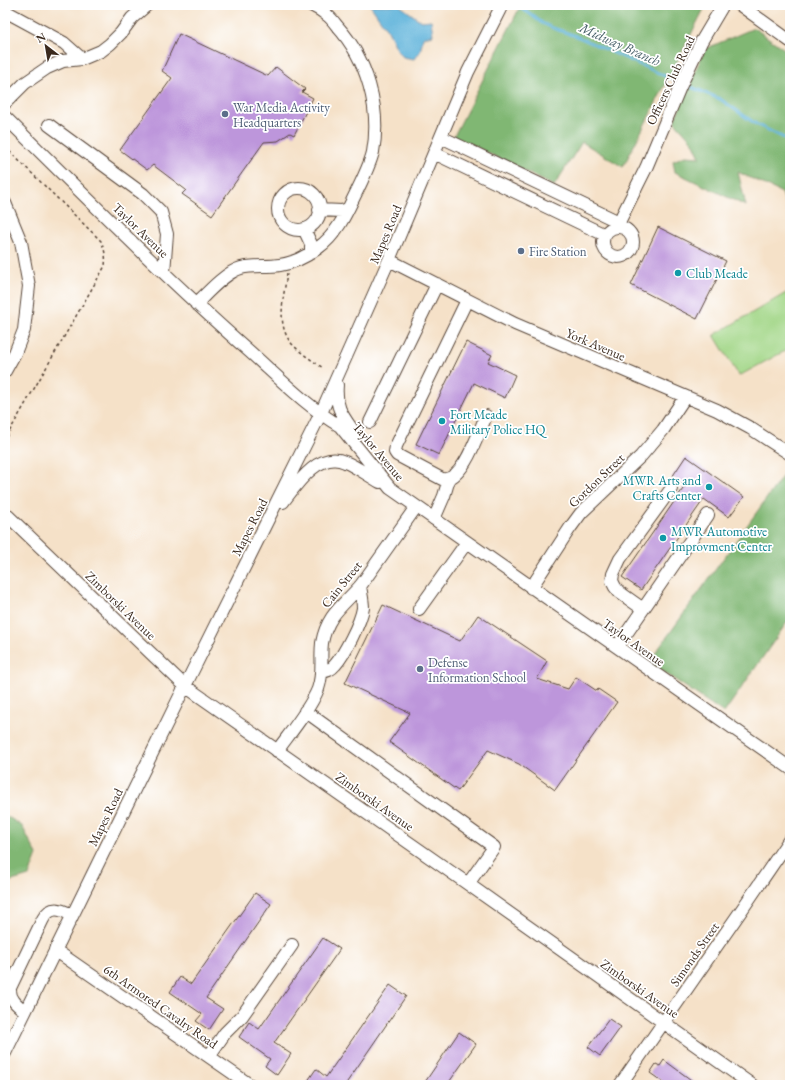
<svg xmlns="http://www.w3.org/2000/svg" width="795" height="1090" font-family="'EB Garamond',serif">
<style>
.green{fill:#a1d686;stroke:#6e8052}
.forest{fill:#80b773;stroke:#5e7048}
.water{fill:#5db2da;stroke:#4c6e7c}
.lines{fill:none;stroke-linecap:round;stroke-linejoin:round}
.stream{stroke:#5db2da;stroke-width:3}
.building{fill:#bd96db}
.minor-casing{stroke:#574538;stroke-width:14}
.path{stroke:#574538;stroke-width:1.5;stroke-dasharray:3 3;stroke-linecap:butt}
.minor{stroke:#fff;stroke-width:12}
.service-dot{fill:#5c6f8a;stroke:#fff;stroke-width:1.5}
.culture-dot{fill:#0f9aa8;stroke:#fff;stroke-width:1.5}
.labels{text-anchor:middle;stroke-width:3.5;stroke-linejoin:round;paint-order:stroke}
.street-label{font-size:13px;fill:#3b2a1e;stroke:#fff}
.service-label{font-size:13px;fill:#4e5e75;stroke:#fff;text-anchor:start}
.culture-label{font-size:13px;fill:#0d838f;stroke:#fff;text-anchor:start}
.water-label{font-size:14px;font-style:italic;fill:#496069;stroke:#fff}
</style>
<rect width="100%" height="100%" fill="#fff"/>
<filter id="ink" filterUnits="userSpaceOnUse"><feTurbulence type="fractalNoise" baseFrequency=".025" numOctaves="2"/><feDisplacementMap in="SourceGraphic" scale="8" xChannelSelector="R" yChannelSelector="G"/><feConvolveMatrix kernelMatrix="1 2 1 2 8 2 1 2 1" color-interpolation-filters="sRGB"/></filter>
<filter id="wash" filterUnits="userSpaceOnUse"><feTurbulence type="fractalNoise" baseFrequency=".012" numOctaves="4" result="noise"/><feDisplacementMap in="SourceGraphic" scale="16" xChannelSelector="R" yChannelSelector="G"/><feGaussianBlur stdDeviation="0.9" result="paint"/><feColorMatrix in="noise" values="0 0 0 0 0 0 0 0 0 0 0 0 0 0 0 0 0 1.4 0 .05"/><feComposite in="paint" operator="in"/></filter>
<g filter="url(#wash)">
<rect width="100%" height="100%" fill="#f5e1c8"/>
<path class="green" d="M786,293L790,299V348L739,376L714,335Z"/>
<path class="forest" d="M521,5H706L623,167L582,142L554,186L454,136Z
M754,28L790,53V216L782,193L738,172L746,206L675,172L673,161L685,156L700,157L693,142L674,121L705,49Z
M787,470L790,473V618L724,713L649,662Z
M5,815L22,826L37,855L29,876L5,883Z"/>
<path class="water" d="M370,5H399L421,21L431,20L433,35L423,37C421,46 422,52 414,59L403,57L398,51L388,31Z"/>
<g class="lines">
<path class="stream" d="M514,5L529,13L542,23L553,28L576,36L674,80
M691,87L720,99L756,124L790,141"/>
</g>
<g id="blocks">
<path class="building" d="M179,34L268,76L276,67L305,89L302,92L313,98L294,135L290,133L278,141L264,142L212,215L182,194L186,190L153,165L147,170L120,150L172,78L162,71Z
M658,227L726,261L697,319L631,285Z
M466,342L492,355L488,362L515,375L505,398L474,383L439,455L416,444Z
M686,456L744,497L729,517L704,499L641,590L622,577L685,486L672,477Z
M383,605L460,641L478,615L547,661L537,679L568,689L576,677L597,691L598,689L617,702L555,790L519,764L488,750L458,791L389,742L410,713L345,683Z
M255,893L271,904L206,998L223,1009L209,1030L196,1021L202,1014L170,992L180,977L191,984Z
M323,938L340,949L274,1043L291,1054L277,1075L265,1066L270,1059L239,1037L249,1022L259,1029Z
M390,985L406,996L345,1085H305L316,1069L326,1077Z
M609,1019L621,1027L600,1056L588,1047Z
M459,1032L476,1044L447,1085H423Z
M664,1060L698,1085H667L650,1073L656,1064L660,1066Z"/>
</g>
</g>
<g filter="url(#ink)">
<use href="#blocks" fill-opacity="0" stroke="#574538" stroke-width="1"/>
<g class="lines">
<defs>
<path id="minor" d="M740,5L790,41
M5,11L64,43L82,59
M5,103L25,83L47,68L63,61L82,59L101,51L110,44L121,33L132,18L147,5
M5,117C85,196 164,276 249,351C277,376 307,407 340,426L390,488L790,768
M49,125L143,194L161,212L167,234L164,272
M441,137L619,222
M434,153L605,235
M278 209a21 21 0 1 1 42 0a21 21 0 1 1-42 0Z
M5,203L21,242L29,286L24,330L15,353L5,371
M319,210L342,211L348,209
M619,226V222L646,168L680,87L701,42L723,5
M603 242a15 15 0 1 1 30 0a15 15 0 1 1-30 0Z
M304,229L311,244V253
M389,260L515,324L717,410L750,428L790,454
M467,300L396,446L395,452L397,455L442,479C463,483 479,431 486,416
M196,304C207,293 226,272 241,268C254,265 267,267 280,265C294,263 307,256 318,248C336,235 345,216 354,197C360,185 370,165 373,152C381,108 367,59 337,26C334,22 331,18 327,15C322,11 317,8 311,5
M337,385C335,409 343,416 356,435
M370,422L437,284
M283,502C296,485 319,450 345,462C357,467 369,476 380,482
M5,513L185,686L468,884L752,1085
M434,519L444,496L449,479
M531,588L570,528L581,513L641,456L663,430L685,397
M419,609L467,542
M643,609L619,592L615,587L612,581L613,574L620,559L671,489
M617,647L708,515
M321,672C327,671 331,670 335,665C344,655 361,622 363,608C363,601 361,593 360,586
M305,711L494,847L468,884
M277,751C290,733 310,709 318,689C324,672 320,659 322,643C327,614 344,605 361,585L416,507
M55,950L250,1085
M25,1011C17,1005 9,999 10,988L43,919C51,905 60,909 72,915
M5,1053L185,686L321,413L389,260L468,72L502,5
M209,1056L225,1033L242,1016L292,945
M620,1085L743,908L790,839"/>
</defs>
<use href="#minor" class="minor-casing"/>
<path class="path" d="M5,147L101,241C105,250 106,256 105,266L5,439
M287,273C284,297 275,326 293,345C302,354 313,361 323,368"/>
<use href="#minor" class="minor"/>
</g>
</g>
<g class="service-dot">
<circle cx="225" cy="114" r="4"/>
<circle cx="521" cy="251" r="4"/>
<circle cx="420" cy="669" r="4"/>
</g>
<g class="culture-dot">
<circle cx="678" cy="273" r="4"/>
<circle cx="442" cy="421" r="4"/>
<circle cx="709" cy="487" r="4"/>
<circle cx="663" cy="538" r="4"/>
</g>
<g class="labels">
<g class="street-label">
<text transform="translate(670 80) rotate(-65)" y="5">Officers Club Road</text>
<text transform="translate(141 230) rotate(44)" y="5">Taylor Avenue</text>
<text transform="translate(385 234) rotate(-67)" y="5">Mapes Road</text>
<text transform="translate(596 344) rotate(23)" y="5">York Avenue</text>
<text transform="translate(379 451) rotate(50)" y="5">Taylor Avenue</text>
<text transform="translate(596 480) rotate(-44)" y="5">Gordon Street</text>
<text transform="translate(249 527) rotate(-63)" y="5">Mapes Road</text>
<text transform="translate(341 584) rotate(-51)" y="5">Cain Street</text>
<text transform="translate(121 605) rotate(44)" y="5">Zimborski Avenue</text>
<text transform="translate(634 642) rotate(35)" y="5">Taylor Avenue</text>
<text transform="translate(375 801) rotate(35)" y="5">Zimborski Avenue</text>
<text transform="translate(105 817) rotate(-64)" y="5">Mapes Road</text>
<text transform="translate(694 954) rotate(-55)" y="5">Simonds Street</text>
<text transform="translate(640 988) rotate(35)" y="5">Zimborski Avenue</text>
<text transform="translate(161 1006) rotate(35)" y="5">6th Armored Cavalry Road</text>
</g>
<g class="service-label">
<text x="233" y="112">War Media Activity<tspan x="233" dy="15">Headquarters</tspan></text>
<text x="529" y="256">Fire Station</text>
<text x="428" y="667">Defense<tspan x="428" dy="15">Information School</tspan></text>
</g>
<g class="culture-label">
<text x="686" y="278">Club Meade</text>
<text x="450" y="419">Fort Meade<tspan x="450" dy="15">Military Police HQ</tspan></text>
<text x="701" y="485" text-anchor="end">MWR Arts and<tspan x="701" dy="15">Crafts Center</tspan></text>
<text x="671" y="536">MWR Automotive<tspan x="671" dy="15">Improvment Center</tspan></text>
</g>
<g class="water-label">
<text transform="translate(620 44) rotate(24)" y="5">Midway Branch</text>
</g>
</g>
<rect width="795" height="1090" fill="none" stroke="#fff" stroke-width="20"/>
<g transform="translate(46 46) rotate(329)" stroke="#ffffff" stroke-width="3" paint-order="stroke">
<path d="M0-3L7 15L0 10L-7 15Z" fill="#3b2a1e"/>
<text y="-6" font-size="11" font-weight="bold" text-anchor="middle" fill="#3b2a1e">N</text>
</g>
</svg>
